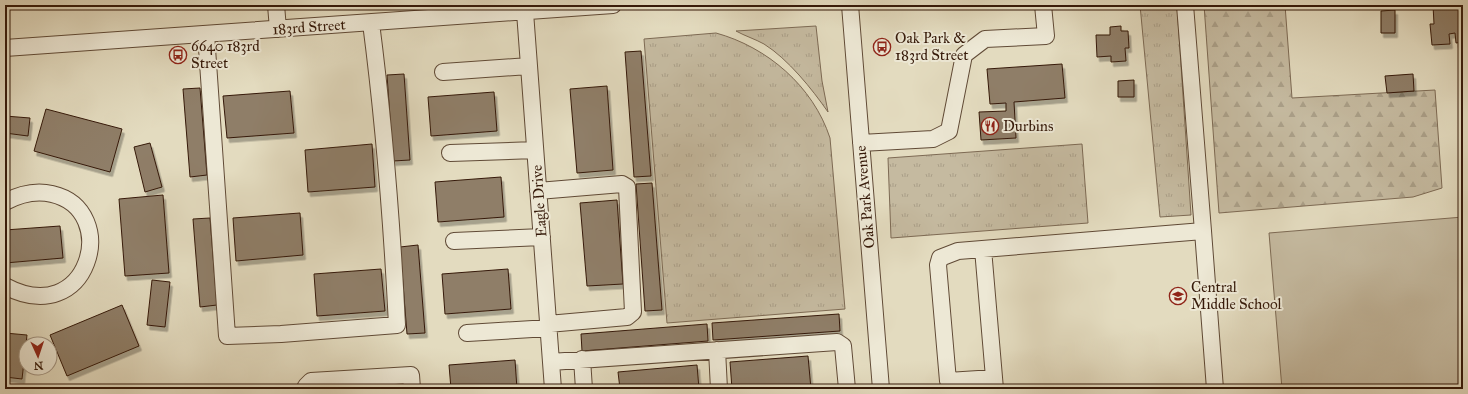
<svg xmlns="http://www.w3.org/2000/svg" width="1468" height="394" font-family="'IM FELL Great Primer',serif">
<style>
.grass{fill:url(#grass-tufts);stroke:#7d6a54}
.forest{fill:url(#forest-firs);stroke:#7d6a54}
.pitch{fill:#c5baa0;stroke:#7d6a54}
.building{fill:#8f7e68;stroke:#351909;filter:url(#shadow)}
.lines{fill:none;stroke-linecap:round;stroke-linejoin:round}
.minor-casing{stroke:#604a36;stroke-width:18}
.minor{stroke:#ede8d5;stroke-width:16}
.labels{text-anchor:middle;stroke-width:4;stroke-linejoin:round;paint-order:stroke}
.street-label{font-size:15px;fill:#351909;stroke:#ede8d5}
.poi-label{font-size:15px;fill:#351909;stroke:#ede8d5;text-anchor:start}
</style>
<defs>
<pattern id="grass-tufts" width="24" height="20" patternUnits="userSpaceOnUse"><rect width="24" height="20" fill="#c5baa0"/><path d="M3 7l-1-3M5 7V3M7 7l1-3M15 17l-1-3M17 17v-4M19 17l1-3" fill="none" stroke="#aa9f88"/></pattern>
<pattern id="forest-firs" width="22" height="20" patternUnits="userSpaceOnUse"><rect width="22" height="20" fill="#c5baa0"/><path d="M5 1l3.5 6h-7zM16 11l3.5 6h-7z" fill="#aa9f88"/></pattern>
<filter id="shadow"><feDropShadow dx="2.5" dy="4.5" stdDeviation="0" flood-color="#0004"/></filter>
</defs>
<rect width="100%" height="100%" fill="#e3dbbf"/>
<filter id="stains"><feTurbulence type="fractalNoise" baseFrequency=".005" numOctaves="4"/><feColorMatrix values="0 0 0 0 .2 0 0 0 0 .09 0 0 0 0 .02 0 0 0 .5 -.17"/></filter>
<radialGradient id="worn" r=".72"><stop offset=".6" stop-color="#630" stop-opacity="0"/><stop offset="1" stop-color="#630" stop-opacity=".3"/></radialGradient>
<path class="grass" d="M1140,5H1177L1191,215L1160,217Z
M816,26L822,81L828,112C812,89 788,59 764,44C755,39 745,36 736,31Z
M716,33C767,47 813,86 830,138L845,309L667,323L644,39Z
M1082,144L1088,223L891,238L888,158Z"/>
<path class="forest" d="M1204,5H1285L1292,98L1435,90L1442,188L1413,197L1219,213Z"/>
<path class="pitch" d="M1463,217V389H1282L1269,233Z"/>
<path class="building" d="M1433,5H1463V42L1456,43L1455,33L1449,34L1450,44L1432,45L1430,24H1434Z
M1395,10V33H1381V11Z
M1121,26V31H1128L1129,48H1125L1126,61L1111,62V56L1097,57L1096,35H1110V27Z
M641,51L651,176L634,177L625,52Z
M1062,64L1065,98L1014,102L1016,138L981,140L979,112L1006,111V103L990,104L987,69Z
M404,74L410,160L393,161L387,75Z
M1413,74L1414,91L1387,93L1385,76Z
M1134,80V97H1118V81Z
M607,86L613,170L577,173L570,89Z
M200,88L207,175L190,177L183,89Z
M290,91L294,133L227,138L223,96Z
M494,92L497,131L431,136L428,97Z
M46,109L122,129L110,172L34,151Z
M5,116L30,118L28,136L5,133Z
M150,143L162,187L145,192L134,147Z
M372,144L375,187L308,192L305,150Z
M501,177L504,217L438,222L435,182Z
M652,183L662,310L645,311L636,184Z
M163,195L169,273L125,276L119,199Z
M617,200L623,284L587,286L580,203Z
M300,213L303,255L236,261L233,218Z
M210,218L217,305L200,307L193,219Z
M60,226L63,258L5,263V230Z
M418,245L425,333L407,334L400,247Z
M381,269L385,311L317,316L314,274Z
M508,269L511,309L445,314L442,274Z
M152,280L170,282L165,327L147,325Z
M122,305L139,346L67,376L50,335Z
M839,314L840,331L713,340L712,323Z
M707,324L708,341L582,351L581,334Z
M5,333L27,335L22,379L5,377Z
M808,356L811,389H732L730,362Z
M515,360L517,389H451L449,365Z
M697,365L699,389H620L618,372Z"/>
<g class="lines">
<defs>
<path id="minor" d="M276,5L278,29
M850,5L881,389
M1185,5L1203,231
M525,12L553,389
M206,34L227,336L281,334L397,325C392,224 384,123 371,23
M5,48L613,5
M443,72L529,66
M861,143L933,139L949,131L964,55L985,39L1046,36L1043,5
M450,153L535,150
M538,191L622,184L627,187L633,312L627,317L548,324
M5,202C20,194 35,190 52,194C122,210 89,331 5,286
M454,241L542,237
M983,249L995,389
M467,333L549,328
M717,350L719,389
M582,359L584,389
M551,362L837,342L843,346L847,389
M994,378L948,381L938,265L940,258L958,251L1203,231L1215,389
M306,389V386L311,381L411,375L412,389"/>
</defs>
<use href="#minor" class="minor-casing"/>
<use href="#minor" class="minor"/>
</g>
<defs>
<symbol id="bus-ring" viewBox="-11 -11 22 22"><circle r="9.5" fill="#ede8d5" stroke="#8f2418" stroke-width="1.5"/><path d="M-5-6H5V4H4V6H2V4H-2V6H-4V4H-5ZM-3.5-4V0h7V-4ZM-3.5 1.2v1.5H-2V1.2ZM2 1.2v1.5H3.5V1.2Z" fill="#8f2418"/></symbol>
<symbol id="restaurant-ring" viewBox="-11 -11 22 22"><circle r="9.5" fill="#ede8d5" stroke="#8f2418" stroke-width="1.5"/><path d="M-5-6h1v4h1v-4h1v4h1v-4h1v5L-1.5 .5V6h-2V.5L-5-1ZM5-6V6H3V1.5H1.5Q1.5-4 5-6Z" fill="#8f2418"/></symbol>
<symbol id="school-ring" viewBox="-11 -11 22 22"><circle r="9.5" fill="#ede8d5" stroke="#8f2418" stroke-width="1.5"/><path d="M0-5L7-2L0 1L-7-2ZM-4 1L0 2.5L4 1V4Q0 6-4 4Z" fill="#8f2418"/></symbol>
</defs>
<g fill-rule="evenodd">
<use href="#bus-ring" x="872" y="37" width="20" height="20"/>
<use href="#bus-ring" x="168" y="45" width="20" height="20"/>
<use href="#restaurant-ring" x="980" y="116" width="20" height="20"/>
<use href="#school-ring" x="1168" y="286" width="20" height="20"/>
</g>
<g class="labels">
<g class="street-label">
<text transform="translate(309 27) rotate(-4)" y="5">183rd Street</text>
<text transform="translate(865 197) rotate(-95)" y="5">Oak Park Avenue</text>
<text transform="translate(539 201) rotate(-94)" y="5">Eagle Drive</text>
</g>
<g class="poi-label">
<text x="895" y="43">Oak Park &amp;<tspan x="895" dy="17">183rd Street</tspan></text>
<text x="191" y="51">6640 183rd<tspan x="191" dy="17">Street</tspan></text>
<text x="1003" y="131">Durbins</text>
<text x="1191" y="292">Central<tspan x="1191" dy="17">Middle School</tspan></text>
</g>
</g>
<rect width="1468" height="394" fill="none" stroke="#e3dbbf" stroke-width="20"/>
<rect x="6" y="6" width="1456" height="382" fill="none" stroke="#351909" stroke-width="2"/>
<rect x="10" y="10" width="1448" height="374" fill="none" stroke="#351909"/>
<g transform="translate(38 356) rotate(177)"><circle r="19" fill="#ede8d5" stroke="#a39583"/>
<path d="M0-3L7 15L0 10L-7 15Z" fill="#8f2418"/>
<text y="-6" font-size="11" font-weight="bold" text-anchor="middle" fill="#351909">N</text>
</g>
<rect width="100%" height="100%" filter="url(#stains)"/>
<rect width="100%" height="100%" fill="url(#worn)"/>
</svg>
